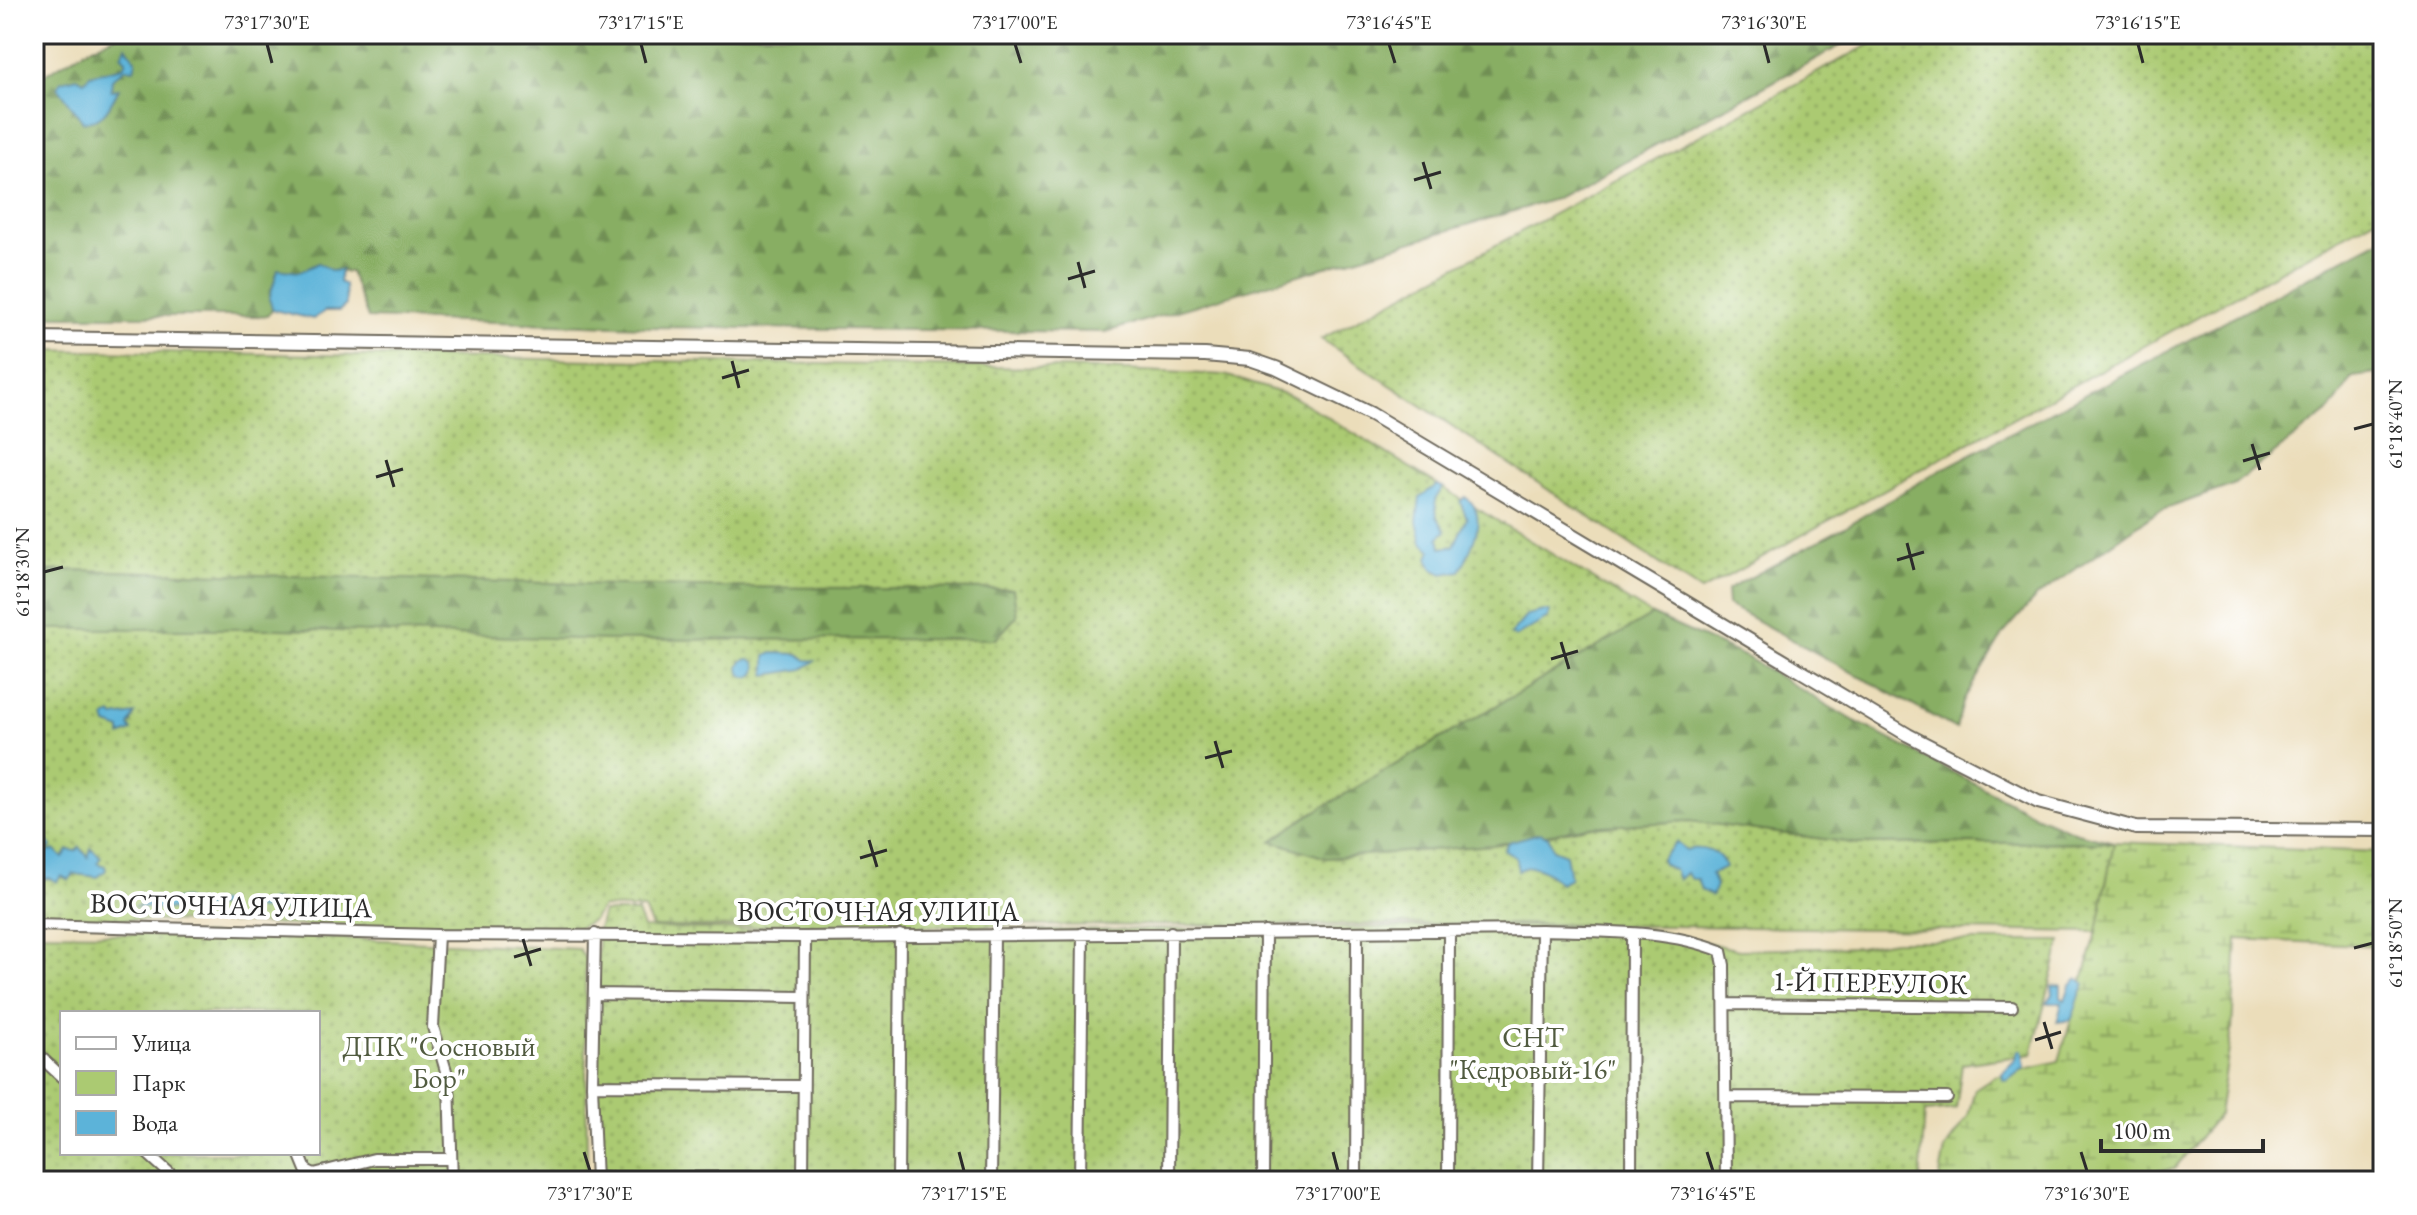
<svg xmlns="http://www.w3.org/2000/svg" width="2417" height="1215" font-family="'EB Garamond',serif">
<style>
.green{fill:url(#green-dots);stroke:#6b7a4e;stroke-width:2;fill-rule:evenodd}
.forest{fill:url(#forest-firs);stroke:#5a6c48;stroke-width:2}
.wetland{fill:url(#wetland-marsh);stroke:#6b7a4e;stroke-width:2}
.water{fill:#5cb3d9;stroke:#446f82;stroke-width:2}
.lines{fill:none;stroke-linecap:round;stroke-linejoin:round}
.minor-casing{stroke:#6e695d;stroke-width:14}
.tertiary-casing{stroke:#6e695d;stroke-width:16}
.minor{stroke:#fff;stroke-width:10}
.tertiary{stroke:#fff;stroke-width:12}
.ticks{fill:none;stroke:#2b2b2b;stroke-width:3}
.labels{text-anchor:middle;stroke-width:8;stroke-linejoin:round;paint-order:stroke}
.street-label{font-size:28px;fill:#2b2b2b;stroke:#fff}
.park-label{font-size:28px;fill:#515b40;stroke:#fff}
.neatline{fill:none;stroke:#2b2b2b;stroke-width:3}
.ticks-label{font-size:20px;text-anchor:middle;fill:#2b2b2b}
</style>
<defs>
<pattern id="green-dots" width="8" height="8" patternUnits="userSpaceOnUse" patternTransform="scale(2)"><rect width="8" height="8" fill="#abca72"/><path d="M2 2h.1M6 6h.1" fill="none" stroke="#8ba45e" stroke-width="1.8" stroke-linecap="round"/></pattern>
<pattern id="forest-firs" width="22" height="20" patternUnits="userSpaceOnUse" patternTransform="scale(2)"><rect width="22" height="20" fill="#88ae64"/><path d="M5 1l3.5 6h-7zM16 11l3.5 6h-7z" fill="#6f8e53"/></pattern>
<pattern id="wetland-marsh" width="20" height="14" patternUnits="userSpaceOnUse" patternTransform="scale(2)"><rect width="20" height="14" fill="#abca72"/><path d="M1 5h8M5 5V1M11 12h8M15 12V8" fill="none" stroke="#8ba45e"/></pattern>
</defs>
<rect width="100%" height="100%" fill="#fff"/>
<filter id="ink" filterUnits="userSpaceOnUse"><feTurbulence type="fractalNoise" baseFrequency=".0125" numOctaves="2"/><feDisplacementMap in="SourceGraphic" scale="16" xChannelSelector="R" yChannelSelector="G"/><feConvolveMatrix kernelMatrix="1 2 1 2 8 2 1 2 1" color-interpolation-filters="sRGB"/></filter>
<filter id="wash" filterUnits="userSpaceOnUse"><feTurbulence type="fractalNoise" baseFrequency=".006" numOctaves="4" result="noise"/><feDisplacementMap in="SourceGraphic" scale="32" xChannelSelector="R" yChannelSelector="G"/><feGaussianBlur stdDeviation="1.8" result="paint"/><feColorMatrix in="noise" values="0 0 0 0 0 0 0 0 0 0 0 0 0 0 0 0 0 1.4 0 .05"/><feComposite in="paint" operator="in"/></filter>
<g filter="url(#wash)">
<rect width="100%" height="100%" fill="#ebddba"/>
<path class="green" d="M1889,34H2383V214L1701,591L1321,339Z
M34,350L1102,369L1225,375L1294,397L1652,615L1306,817L1273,841L1326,858L1493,845L1587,827L1690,821L1860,844L2114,842L2097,932L1527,924L652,927L644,909L602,907L594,919L578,928L452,930L34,917Z
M603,912H637L643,928L896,932L1536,926L1648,929L1739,950L1859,947L1895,941H2061L2032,1054L1962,1064L1956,1109L1925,1112L1920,1181H600L596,1102L598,929Z
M34,933L293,936L579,949L585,959L587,1181H371L366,1165L322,1181H34ZM62,1013H318V1153H62Z"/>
<path class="forest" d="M120,34H1862L1555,199L1106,332L645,327L368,318L350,272C304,267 293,281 267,316H34V81L91,47Z
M2383,238V373L2353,377L2330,410L2233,485L2157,512L2036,597L2004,633L1964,699L1956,729L1728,605L1727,590L1843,528L1933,474Z
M78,570L697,587L1013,589L1017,616L996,639L606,640L278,629H34V571Z
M1652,615L1746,657L1847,717L2035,815L2077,833L2114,842L1860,844L1690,821L1587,827L1493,845L1326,858L1272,841L1306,817Z"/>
<path class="wetland" d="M2114,842L2383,852V946L2237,939L2232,1030L2219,1114L2174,1169L2081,1181H1939L1945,1149L1968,1116L1975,1089L1995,1076L2059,1061L2097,932Z"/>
<path class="water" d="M126,46L136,61L134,69L126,68L112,79L111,90L119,89C110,104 107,120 83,122L58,87L61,81L77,77L84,81L90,75L123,67L126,60L121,55Z
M318,263L332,271L341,270L339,282L345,285L346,305L339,311H325L313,319L273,310L269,299L278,269L299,272Z
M1437,485L1443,487L1435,500L1437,517L1446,531L1439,537L1441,548L1454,546L1467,518L1460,502L1465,497C1490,513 1472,549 1460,571L1443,574L1433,569L1428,558L1431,550L1422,542L1417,521L1420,497Z
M1544,611L1550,612L1548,618L1515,637L1510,635L1527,615Z
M772,653L799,654L806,660L815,661L803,669L766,675V656Z
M739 668a9 9 0 1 1 18 0a9 9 0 1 1-18 0Z
M112,714L114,717L135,714L129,726L132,731L121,736V730L107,725L105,718Z
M1540,833L1549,837L1553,849L1566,854L1570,878L1560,883C1548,872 1534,860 1518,871L1516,858L1504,850L1508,842Z
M46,840L52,846L49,849L45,846L43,853L55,850L63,858L68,850L76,851L80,847L88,857L91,848L101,857L97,863L105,866L106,870L98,877L74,874L69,880L61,876L57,882L49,878L36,880L34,849L37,851L38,844Z
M1677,842L1686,850C1700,846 1722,851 1725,867L1711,874L1716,885L1712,896L1701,890L1697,879H1691L1686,873L1678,880L1675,871L1663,864L1661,859Z
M182,898L199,906L221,902L224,906L193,911L135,907C151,898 165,903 182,898Z
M291,899L301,904L306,902L311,907C295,912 275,908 257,910L249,905L262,906L271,900L284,905Z
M2078,978L2085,984C2078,996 2077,1008 2071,1020L2057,1022L2062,1003H2047L2053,994L2052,986L2061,985V998L2065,1000L2070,985Z
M2018,1050H2022L2025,1067L2007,1081L2003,1080L2002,1073L2016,1059Z"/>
</g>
<g filter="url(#ink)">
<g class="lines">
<defs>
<path id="minor" d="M34,925L438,935L805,937L1542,930C1599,932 1667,929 1721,951L1724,965L1726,1181
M595,934L592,1085L596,1181
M438,935L433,1027L449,1081L452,1181
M594,994L803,997
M1726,1004L2012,1007
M34,1051L62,1077
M592,1085L802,1086
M1727,1097L1947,1098
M147,1153L178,1181
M299,1153L306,1170L314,1174L374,1159H451
M596,1178L803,1177
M803,1181L805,937
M898,1181L900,935
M991,1181L994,934
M1080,1181L1083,933
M1169,1181L1171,932
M1263,1181L1265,932
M1356,1181L1357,934
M1448,1181L1449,933
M1538,1181L1542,930
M1631,1181L1632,934"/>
<path id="tertiary" d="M34,338L1205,355L1250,359L1276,368L1371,414L1908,735L2038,802L2136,828L2383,830"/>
</defs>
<use href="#minor" class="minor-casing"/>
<use href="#tertiary" class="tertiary-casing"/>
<use href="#minor" class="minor"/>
<use href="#tertiary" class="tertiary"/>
</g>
</g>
<path class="ticks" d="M267,44L272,63M641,44L646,63M1015,44L1021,63M1389,44L1395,63M1764,44L1769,63M2138,44L2143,63M1423,162L1431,189M1414,180L1441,172M1078,262L1085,288M1068,279L1095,271M732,361L739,388M722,378L749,370M2354,429L2373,424M2252,444L2260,470M386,460L394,487M2243,461L2270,453M376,477L403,469M1907,543L1914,570M1897,560L1924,552M44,572L63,567M1561,642L1569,669M1551,659L1578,651M1215,741L1223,768M1205,758L1232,751M869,840L877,867M860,858L887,850M523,939L531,966M2354,948L2373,943M514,957L541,949M2044,1022L2052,1049M2035,1040L2061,1032M584,1152L590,1171M959,1152L964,1171M1333,1152L1338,1171M1707,1152L1713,1171M2081,1152L2087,1171"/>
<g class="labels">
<g class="street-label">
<text transform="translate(231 905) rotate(1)" y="10">ВОСТОЧНАЯ УЛИЦА</text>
<text x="878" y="921">ВОСТОЧНАЯ УЛИЦА</text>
<text transform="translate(1870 982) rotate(1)" y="10">1-Й ПЕРЕУЛОК</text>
</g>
<g class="park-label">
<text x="1533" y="1047">СНТ<tspan x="1533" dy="32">"Кедровый-16"</tspan></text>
<text x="439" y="1056">ДПК "Сосновый<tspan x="439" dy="32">Бор"</tspan></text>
</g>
</g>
<rect width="2417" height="1215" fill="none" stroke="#fff" stroke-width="88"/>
<rect x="60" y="1011" width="260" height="144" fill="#ffffff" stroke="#aaaaaa" stroke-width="2"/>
<rect x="76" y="1037" width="40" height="12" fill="#ffffff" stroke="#aaaaaa" stroke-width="2"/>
<text x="132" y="1051" font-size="24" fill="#2b2b2b">Улица</text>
<rect x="76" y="1071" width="40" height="24" fill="#abca72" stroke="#aaaaaa" stroke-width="2"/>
<text x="132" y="1091" font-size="24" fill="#2b2b2b">Парк</text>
<rect x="76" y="1111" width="40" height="24" fill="#5cb3d9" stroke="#aaaaaa" stroke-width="2"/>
<text x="132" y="1131" font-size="24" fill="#2b2b2b">Вода</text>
<path d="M2101 1139v12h162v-12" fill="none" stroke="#2b2b2b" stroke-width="4"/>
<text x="2113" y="1139" font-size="24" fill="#2b2b2b" stroke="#ffffff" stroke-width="6" paint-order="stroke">100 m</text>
<rect x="44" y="44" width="2329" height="1127" class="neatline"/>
<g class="ticks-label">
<text x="267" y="29">73°17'30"E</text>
<text x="641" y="29">73°17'15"E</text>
<text x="1015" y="29">73°17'00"E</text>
<text x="1389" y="29">73°16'45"E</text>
<text x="1764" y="29">73°16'30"E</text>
<text x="2138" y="29">73°16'15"E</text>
<text transform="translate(2395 424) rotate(-90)" y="7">61°18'40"N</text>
<text transform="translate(22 572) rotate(-90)" y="7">61°18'30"N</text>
<text transform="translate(2395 943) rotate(-90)" y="7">61°18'50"N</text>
<text x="590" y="1200">73°17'30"E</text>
<text x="964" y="1200">73°17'15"E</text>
<text x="1338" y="1200">73°17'00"E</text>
<text x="1713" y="1200">73°16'45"E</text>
<text x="2087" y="1200">73°16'30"E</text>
</g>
</svg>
